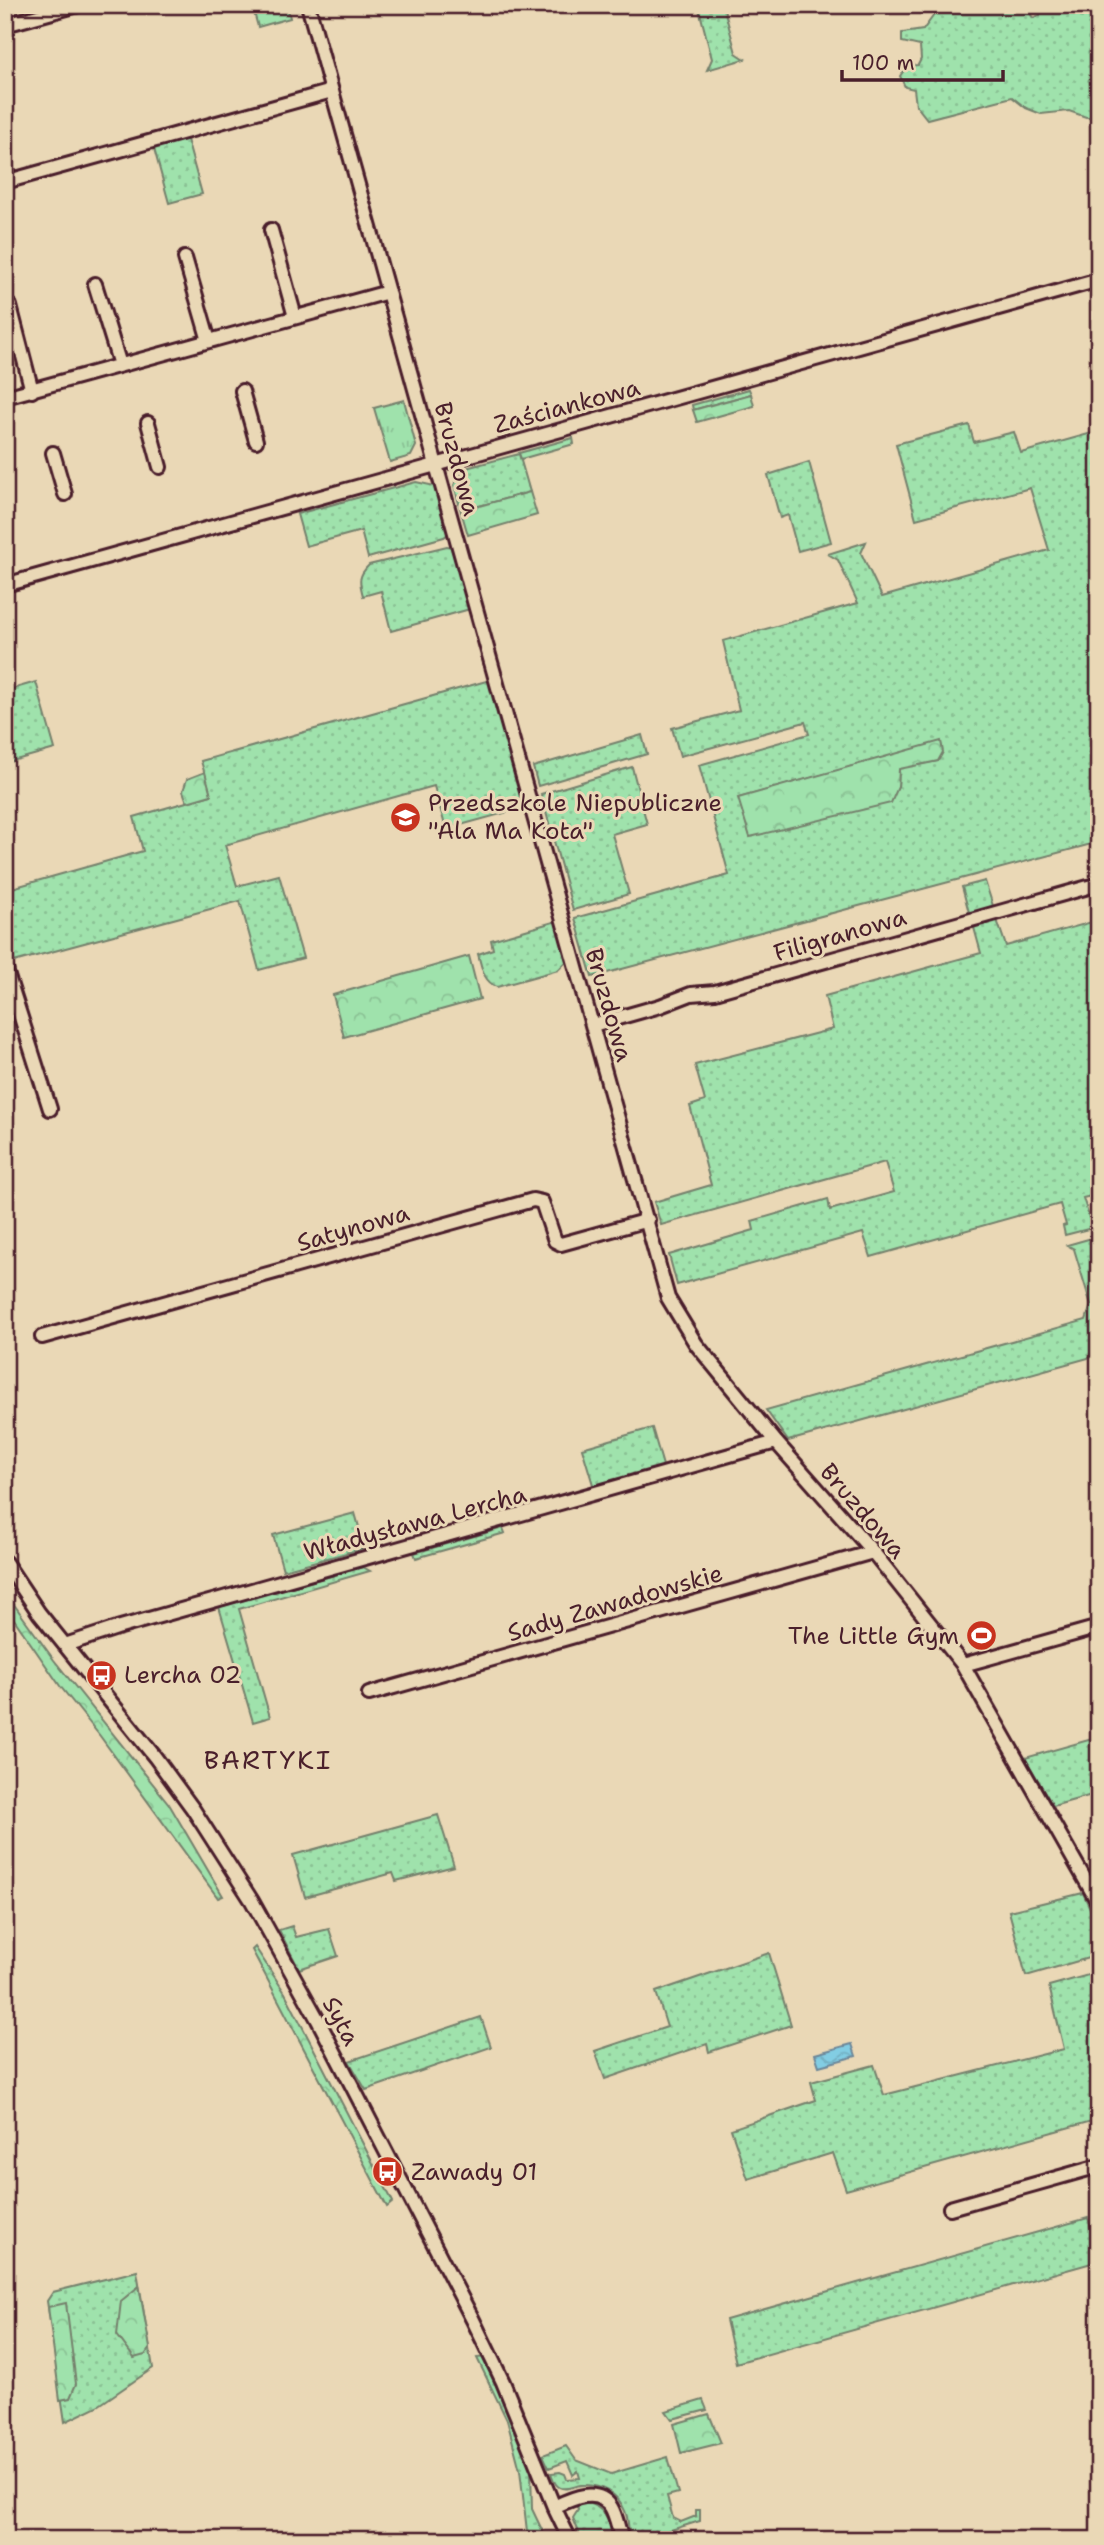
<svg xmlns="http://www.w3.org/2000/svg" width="1104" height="2545" font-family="'Shantell Sans',sans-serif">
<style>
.grass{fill:url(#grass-dots);stroke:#74806c;stroke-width:2;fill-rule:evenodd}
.forest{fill:url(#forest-crowns);stroke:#74806c;stroke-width:2}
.park{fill:url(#park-tufts);stroke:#74806c;stroke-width:2}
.garden{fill:#9fe2ac;stroke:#74806c;stroke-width:2}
.water{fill:url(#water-waves);stroke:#6c8799;stroke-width:2}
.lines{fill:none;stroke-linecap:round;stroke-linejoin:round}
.minor-casing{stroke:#4a1f2b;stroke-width:18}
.minor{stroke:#ead8b6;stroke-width:12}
.labels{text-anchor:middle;stroke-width:6;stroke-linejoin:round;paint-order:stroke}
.street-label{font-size:24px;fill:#4a1f2b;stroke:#ead8b6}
.poi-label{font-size:24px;fill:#4a1f2b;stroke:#ead8b6;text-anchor:start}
.neighbourhood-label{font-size:26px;letter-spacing:2px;fill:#4a1f2b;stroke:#ead8b6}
</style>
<defs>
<pattern id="grass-dots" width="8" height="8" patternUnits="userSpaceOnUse" patternTransform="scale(1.75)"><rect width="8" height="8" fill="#9fe2ac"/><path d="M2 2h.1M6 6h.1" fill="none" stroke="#8ac194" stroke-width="1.8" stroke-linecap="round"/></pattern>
<pattern id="forest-crowns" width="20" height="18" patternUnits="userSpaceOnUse" patternTransform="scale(1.75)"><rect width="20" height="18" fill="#9fe2ac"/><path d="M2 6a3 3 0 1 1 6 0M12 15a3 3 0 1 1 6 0" fill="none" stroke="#8ac194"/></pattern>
<pattern id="park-tufts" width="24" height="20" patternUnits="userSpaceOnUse" patternTransform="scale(1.75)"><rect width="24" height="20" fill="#9fe2ac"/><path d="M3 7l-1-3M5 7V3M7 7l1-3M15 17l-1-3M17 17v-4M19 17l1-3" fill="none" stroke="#8ac194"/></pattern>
<pattern id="water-waves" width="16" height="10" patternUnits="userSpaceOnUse" patternTransform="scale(1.75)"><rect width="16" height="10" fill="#82cde3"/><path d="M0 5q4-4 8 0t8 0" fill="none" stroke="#72b0c3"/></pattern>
</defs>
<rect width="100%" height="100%" fill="#ead8b6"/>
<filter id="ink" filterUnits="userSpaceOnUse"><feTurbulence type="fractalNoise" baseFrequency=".0143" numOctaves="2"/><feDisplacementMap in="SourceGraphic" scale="14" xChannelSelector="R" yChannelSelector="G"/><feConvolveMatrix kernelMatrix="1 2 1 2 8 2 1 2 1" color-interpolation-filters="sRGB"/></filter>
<g filter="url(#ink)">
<path class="grass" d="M698,5H723L736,53L745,59L707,70L712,59Z
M978,5H1025L1033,18L1040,15L1042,5H1099V117H1086L1069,111L1041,114L1026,108L1012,97L927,119L916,105L914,89L905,87L900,76L907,66L918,65L921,59L920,46L902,42V33L923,30L934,15L947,11L968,12Z
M186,136L202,194L169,203L153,145Z
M749,389L751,394L693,410L692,405Z
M969,425L974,442L1014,432L1021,453L1099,431V842L592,977L575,918L729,875L699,765L809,734L805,722L680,756L672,728L739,710L723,641L858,603L838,560L828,554L866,542L861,553L882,597L1049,550L1030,488L916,519L896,444ZM940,742L938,761L899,768L898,787L750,836L739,798Z
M519,454L530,492L461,511L454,485L460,475L468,473L466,468Z
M809,462L831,542L798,551L788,515L780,518L768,475Z
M416,482L435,486L448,534L444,537L368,558L361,531L306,546L297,514Z
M447,546L451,547L470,609L391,631L381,591L363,596C359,581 358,576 369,565Z
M490,680L526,807L446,829L434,786L225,845L237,886L279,875L303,958L259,970L240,901L10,963L5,949V890L143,851L134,817L211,795L201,761Z
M36,682L55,749L5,763V691Z
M642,735L647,754L538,786L533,767Z
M632,767L647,824L612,834L629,894L573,910L541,794Z
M985,881L994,909L970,916L962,887Z
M996,917L1006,946L1099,920V1194L1083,1198L1091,1223L1096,1227L1065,1235L1063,1226L1066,1225L1060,1204L871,1257L863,1233L677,1285L669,1255L754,1230L752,1221L828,1199L830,1210L894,1192L885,1162L661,1225L654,1202L711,1185L690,1106L705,1101L695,1065L833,1029L825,996L981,953L973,924Z
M557,921L570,958L558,970L497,987C483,981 482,968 478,954L493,949L491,940Z
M1099,1236L1096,1241L1099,1249V1355L788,1441L766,1410L1086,1320L1091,1305L1074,1249L1067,1245Z
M652,1428L664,1469L594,1488L582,1448Z
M355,1513L365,1548L283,1570L273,1535Z
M363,1567L370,1571L239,1609L270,1717L253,1722L219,1607Z
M1099,1737V1793L1053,1806L1025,1758Z
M438,1815L454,1866L396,1881L393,1873L305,1897L293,1855Z
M1083,1893L1099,1928V1955L1026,1976L1009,1911Z
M292,1926L296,1937L329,1929L338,1956L299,1969L279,1930Z
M769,1953L791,2025L709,2052L707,2044L605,2079L595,2051L667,2027L656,1992Z
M1099,1972V2119L846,2190L833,2153L748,2179L731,2129L816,2100L811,2082L874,2065L884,2095L1064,2049L1049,1986Z
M481,2017L491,2047L366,2090L349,2061Z
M1088,2218L1099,2253V2261L736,2363L726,2320Z
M137,2271L153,2368L98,2406L65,2422L47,2301L53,2292Z
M485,2357L531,2469L532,2509L543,2532L553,2540H528L520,2470L507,2420L477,2358Z
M566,2446L576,2460L611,2474L668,2457L678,2493L667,2496L673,2518L681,2522L696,2516V2510H700V2521L648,2537L630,2539C628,2530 629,2520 625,2511C618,2493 600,2484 581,2485C574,2486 566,2491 559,2487C554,2484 553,2478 551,2473L560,2472L565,2474L567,2479L580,2478L578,2471L573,2475L567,2461L549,2468L543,2455Z
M585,2503C606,2506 610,2523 616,2540H582L573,2518L578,2510L576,2505Z"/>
<path class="forest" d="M751,394L754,406L697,422L693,410Z
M573,438L574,444L521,459L519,453Z
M530,492L537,515L468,535L461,511Z
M941,741L943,752L938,761L899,769L898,787L891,803L750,837L738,798Z
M205,772L211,795L187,802L183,791L187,779Z
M469,956L480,999L344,1037L333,995Z
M503,1528L505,1533L416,1558L414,1553Z
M5,1592L54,1660L169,1804L223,1896L218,1898L100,1736L60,1686L5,1606Z
M255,1947L285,1993L393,2202L387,2207L252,1950Z
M139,2286L150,2348L145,2355L134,2358L117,2335L121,2301Z
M66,2303L76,2384L70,2398L60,2400L48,2307Z
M703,2400L707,2410L672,2419L666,2411Z
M709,2414L721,2443L681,2453L674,2424Z"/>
<path class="park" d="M404,400L416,446L411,456L390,462L374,408Z"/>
<path class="garden" d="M252,5H298V6L288,9L290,18L258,27Z"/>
<path class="water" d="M852,2044L856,2056L819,2066L815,2054Z"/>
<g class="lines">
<defs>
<path id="minor" d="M308,5L668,1298L696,1344L776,1442L873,1552L963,1665L1099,1904
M5,25L78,5
M5,182L332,91
M271,230L295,317
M185,258L209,341
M95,284L120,365
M10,306L32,391
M242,391L256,441
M5,397L388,292
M148,423L160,467
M53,453L65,494
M5,585L1099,280
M5,967L50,1109
M593,1025L660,1006L691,994L715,992L1099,884
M42,1337L533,1200L542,1202L555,1241L561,1244L648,1220
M5,1562L39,1613L155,1757L193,1809L252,1901L318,2020L473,2320L503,2382L554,2507L570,2540
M65,1645L117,1628L776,1442
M963,1665L1099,1627
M369,1694L873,1552
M950,2208L1099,2166
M554,2507C571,2499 597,2486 611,2507C617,2517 618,2529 622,2540"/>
</defs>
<use href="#minor" class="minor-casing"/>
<use href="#minor" class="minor"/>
</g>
</g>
<defs>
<symbol id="school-disc" viewBox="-11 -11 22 22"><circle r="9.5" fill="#c8321e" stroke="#ead8b6"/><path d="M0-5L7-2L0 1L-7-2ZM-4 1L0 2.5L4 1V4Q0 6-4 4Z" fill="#fff"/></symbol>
<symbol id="stadium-disc" viewBox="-11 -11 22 22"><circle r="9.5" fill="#c8321e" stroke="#ead8b6"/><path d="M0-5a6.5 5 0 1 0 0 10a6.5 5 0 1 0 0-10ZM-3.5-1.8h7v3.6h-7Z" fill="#fff"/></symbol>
<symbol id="bus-disc" viewBox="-11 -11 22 22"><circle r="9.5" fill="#c8321e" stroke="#ead8b6"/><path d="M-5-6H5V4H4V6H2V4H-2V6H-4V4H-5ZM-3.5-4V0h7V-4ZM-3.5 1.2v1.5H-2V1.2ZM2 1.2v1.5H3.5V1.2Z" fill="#fff"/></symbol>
</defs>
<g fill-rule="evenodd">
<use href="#school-disc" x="388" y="800" width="35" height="35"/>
<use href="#stadium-disc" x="964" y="1618" width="35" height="35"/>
<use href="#bus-disc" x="84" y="1658" width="35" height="35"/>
<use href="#bus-disc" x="370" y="2154" width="35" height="35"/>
</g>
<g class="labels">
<g class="street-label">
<text transform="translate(567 406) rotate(-15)" y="8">Zaściankowa</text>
<text transform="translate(457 459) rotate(75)" y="8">Bruzdowa</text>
<text transform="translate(840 935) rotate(-16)" y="8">Filigranowa</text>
<text transform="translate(609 1005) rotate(74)" y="8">Bruzdowa</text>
<text transform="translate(353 1228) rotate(-16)" y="8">Satynowa</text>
<text transform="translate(863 1511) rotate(49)" y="8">Bruzdowa</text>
<text transform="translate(415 1523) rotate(-15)" y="8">Władysława Lercha</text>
<text transform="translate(615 1603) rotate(-16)" y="8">Sady Zawadowskie</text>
<text transform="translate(341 2021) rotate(62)" y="8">Syta</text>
</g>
<g class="poi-label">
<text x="428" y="811">Przedszkole Niepubliczne<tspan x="428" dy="28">"Ala Ma Kota"</tspan></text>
<text x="959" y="1644" text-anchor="end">The Little Gym</text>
<text x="124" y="1683">Lercha 02</text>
<text x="411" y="2180">Zawady 01</text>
</g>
<g class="neighbourhood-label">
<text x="268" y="1769">BARTYKI</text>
</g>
</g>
<rect width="1104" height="2545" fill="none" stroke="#ead8b6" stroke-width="28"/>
<rect x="14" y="14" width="1076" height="2517" fill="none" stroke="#4a1f2b" stroke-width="2.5" filter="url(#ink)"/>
<path d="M842 70v10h161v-10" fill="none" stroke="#4a1f2b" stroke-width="3.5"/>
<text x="852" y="70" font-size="21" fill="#4a1f2b" stroke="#ead8b6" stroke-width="5" paint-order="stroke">100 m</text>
</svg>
